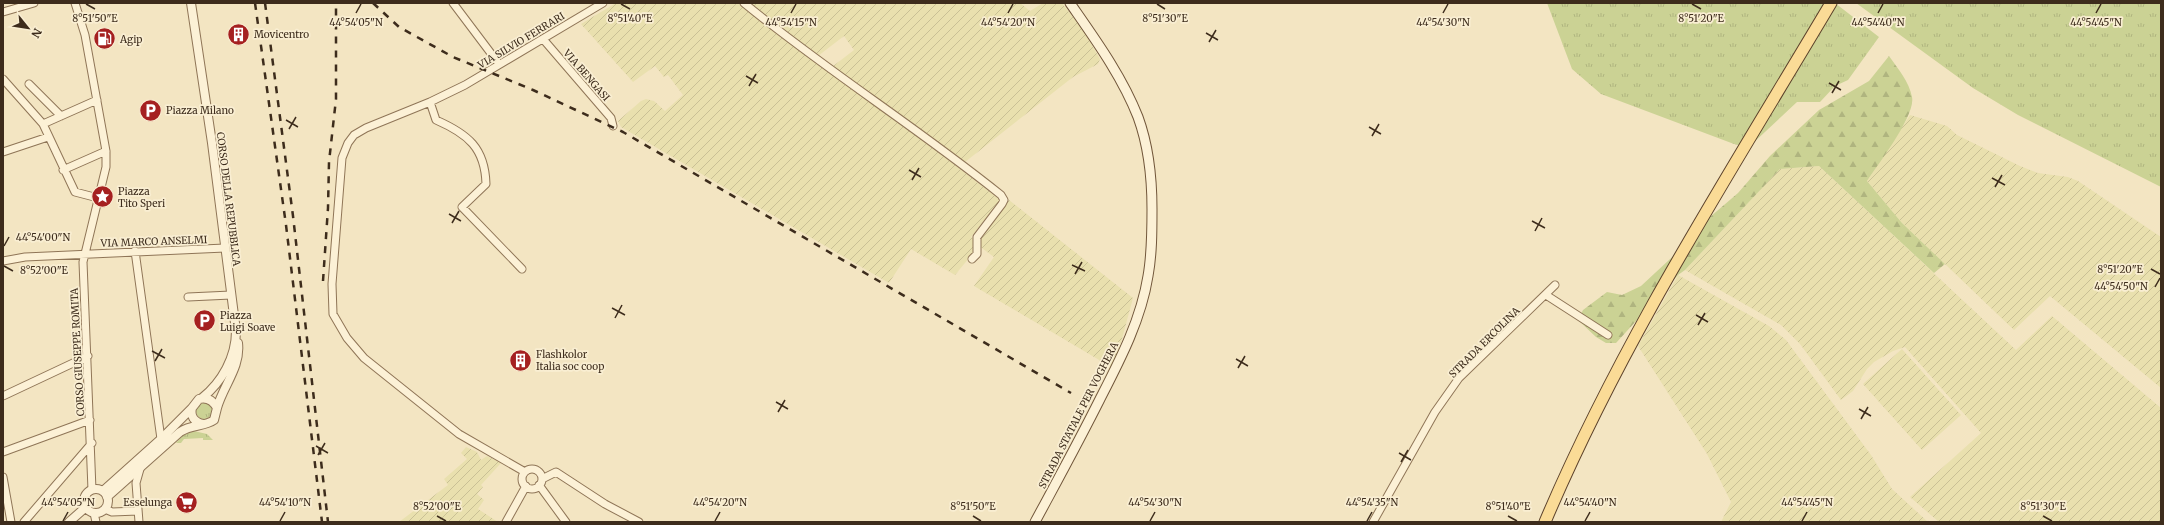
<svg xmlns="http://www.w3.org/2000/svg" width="2164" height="525" font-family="Merriweather,serif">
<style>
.farmland{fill:url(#farmland-furrows)}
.grass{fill:url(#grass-tufts)}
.forest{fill:url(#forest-firs)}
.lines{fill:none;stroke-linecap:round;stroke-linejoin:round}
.minor-casing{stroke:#8f7557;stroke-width:9}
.tertiary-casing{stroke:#8f7557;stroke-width:10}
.secondary-casing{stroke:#71563a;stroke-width:11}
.primary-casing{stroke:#5c422b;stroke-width:13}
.minor{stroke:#fcf1d6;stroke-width:7}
.tertiary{stroke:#fcf1d6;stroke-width:8}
.secondary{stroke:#fcf1d6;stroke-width:9}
.primary{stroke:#fadb96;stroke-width:11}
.rail{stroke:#3d2c1c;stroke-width:2.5;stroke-dasharray:7 7;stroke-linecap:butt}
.ticks{fill:none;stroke:#3d2c1c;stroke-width:1.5}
.labels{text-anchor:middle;stroke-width:3.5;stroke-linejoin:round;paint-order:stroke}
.poi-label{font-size:10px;fill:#3d2c1c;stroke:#f9eed2;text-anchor:start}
.street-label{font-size:10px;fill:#3d2c1c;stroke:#f9eed2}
.ticks-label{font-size:10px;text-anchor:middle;fill:#3d2c1c;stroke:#f9eed2;stroke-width:3.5;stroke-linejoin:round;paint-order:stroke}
</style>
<defs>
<pattern id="farmland-furrows" width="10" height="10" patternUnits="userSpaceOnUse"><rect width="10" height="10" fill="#e9e0ae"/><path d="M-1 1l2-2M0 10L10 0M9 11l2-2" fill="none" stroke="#c9c095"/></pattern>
<pattern id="grass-tufts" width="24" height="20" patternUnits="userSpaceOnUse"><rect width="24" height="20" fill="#cbd294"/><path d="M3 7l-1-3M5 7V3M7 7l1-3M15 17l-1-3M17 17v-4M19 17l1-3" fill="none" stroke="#afb47f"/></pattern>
<pattern id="forest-firs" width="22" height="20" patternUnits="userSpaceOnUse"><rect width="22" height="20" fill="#cbd294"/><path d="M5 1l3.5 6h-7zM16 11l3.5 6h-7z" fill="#afb47f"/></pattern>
</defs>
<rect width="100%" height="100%" fill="#f3e5c2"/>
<path class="farmland" d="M616,3H739L791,44L915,134L1000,200L971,237L978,241L1009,200L1133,298L1120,346L1111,367L974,286L994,257L979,246L955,275L911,249L889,283L621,127L618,121L641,101L646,99L654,101L665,111L683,95L668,75L664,77L655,66L633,82L581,24Z
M748,3H1020L1030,11L1043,3H1062L1083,30L1100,59L1098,64L1073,77L965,162L880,103L832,67L854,50L844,36L818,56Z
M1910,115L1947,126L1957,135L2020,166L2038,173L2068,177L2078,181L2161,237V388L2050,296L2014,330L1902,223L1867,181Z
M1819,166L2016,350L2052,316L2161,408V522H1939L1910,497L1981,433L1905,347L1893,351L1874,362L1867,369L1853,391L1841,400L1800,344L1781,325L1685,270L1780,169Z
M1678,275L1769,326L1786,340L1871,455L1892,489L1928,522H1721L1731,502L1707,454L1638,346Z
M1902,349L1961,415L1922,450L1863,384Z
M466,447L477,452L481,460L487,456L501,463L481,485L483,487L477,494L484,500L478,509L498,522H399L448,485L444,479L467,459L461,453Z"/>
<path class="grass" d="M1547,3H1835L1879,37L1848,80L1835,86L1820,102H1797L1751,145L1746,147L1734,144L1601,94L1572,69Z
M1856,3H2161V187L2018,115L1973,88Z
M196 411a8 8 0 1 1 16 0a8 8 0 1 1-16 0Z
M194,431L207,434L213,440H203V438L184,439L181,443H176L183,435Z"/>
<path class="forest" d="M1889,56C1898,69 1909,81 1912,97C1916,115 1878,164 1867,181L1902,223L1945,264L1934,273L1819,166L1780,169L1685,270L1678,275L1616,343H1606L1596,337L1578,320L1583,310L1607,292L1622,295L1641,286L1683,247L1710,217L1738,193L1770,156L1819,110L1869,81Z"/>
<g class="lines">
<defs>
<path id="minor" d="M75,3L85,35L106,151V167L83,262L92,490
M453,3L499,64
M744,3C827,71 918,128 1001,195L1004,200L1002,204L977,237V254L972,259
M3,12L34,3
M543,39L611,118L613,126
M3,79L43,124L75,192L98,198
M29,84L61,116
M430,102L436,120C468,134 485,148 486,184L462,207L522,269
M43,124L97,100
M3,152L48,137
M63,170L106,151
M135,251L161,439
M3,261L25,257L225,248
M1546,295L1608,335
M188,297L231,295
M3,396L88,356
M3,452L90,420
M522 479a10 10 0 1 1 20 0a10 10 0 1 1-20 0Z
M525,472L459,434L364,358L347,338L333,314L332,284L342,158L348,143L354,135L366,128L430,102L465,85L603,3
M3,477L11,522
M542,479L556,472L605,504L639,522
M539,485L566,522
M105,509L112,512L138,511
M94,513L96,522
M24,522L92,443
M139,522L136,483L140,469
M506,522L526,486
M1373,522L1435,412L1459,378L1555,285"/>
<path id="tertiary" d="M191,3L212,143L236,331C236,357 222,382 202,398
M217,408C223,386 241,367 238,343
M84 501a12 12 0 1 1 24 0a12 12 0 1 1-24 0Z
M103,491L161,439L192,408
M107,497L180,432C192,424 204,427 214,420L217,408C213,400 207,397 199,399L192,408C190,416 194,422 203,424
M69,522L86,507"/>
<path id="secondary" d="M1035,522C1057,481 1079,441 1100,399C1120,360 1141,320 1148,276C1152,254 1152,232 1152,209C1152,178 1149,147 1138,117C1122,76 1095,39 1070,3"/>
<path id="primary" d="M1545,522C1622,340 1730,173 1831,3"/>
</defs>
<use href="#minor" class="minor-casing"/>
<use href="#tertiary" class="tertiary-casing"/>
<use href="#secondary" class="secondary-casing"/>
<use href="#primary" class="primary-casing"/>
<use href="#minor" class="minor"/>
<use href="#tertiary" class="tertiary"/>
<use href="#secondary" class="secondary"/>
<use href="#primary" class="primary"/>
<path class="rail" d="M255,3L286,225L322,522
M265,3L293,216L328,522
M373,3L399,27L453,57L533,90L623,132L1071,393
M323,281L328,208L329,162L336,99V3"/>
</g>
<path class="ticks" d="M86,4L95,9M621,4L630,9M1157,4L1165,9M1692,4L1701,9M356,13L361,4M791,13L796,4M1008,13L1013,4M1443,13L1448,4M1878,13L1883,4M2096,13L2101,4M1206,33L1218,40M1209,42L1216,30M746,76L758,83M1829,83L1841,90M749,86L756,74M1832,93L1839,81M286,120L298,127M1369,127L1381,134M289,129L296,117M1372,136L1379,124M909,170L921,177M1992,178L2005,185M912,180L919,168M1995,187L2002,175M449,214L461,221M1532,221L1545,228M452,223L459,211M1535,231L1542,218M4,246L9,237M1072,265L1085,271M4,266L13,271M2151,269L2160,274M1075,274L1082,262M2155,287L2160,278M612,308L625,315M1696,315L1708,322M615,318L622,305M1698,325L1705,313M152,351L165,358M1236,359L1248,366M155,361L162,349M1238,368L1245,356M776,402L788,409M1859,409L1871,416M778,412L785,400M1861,419L1868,407M316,446L328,453M1399,453L1411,460M318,455L325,443M1401,462L1408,450M437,516L446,521M973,516L981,521M1508,516L1517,521M2043,516L2052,521M63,521L68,512M280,521L285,512M715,521L720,512M1150,521L1155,512M1367,521L1372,512M1585,521L1590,512M1802,521L1807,512"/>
<defs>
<symbol id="building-disc" viewBox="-11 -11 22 22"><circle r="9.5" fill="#a52020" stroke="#f9eed2"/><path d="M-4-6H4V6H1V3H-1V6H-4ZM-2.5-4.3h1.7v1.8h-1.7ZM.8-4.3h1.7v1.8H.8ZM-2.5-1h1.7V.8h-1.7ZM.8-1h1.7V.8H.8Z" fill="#fff"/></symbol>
<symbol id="fuel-disc" viewBox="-11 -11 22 22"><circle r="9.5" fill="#a52020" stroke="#f9eed2"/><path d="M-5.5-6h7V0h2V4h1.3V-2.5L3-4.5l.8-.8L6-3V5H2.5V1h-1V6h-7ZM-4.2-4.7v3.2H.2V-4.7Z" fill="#fff"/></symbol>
<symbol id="parking-disc" viewBox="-11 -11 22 22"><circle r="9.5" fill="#a52020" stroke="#f9eed2"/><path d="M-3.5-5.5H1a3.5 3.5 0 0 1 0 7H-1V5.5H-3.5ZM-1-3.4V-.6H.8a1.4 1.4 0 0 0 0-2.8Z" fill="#fff"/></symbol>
<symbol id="sight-disc" viewBox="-11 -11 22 22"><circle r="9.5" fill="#a52020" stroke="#f9eed2"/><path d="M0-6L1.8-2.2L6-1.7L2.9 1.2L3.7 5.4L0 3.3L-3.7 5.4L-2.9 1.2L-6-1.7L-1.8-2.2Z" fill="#fff"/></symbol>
<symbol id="supermarket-disc" viewBox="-11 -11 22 22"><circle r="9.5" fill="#a52020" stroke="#f9eed2"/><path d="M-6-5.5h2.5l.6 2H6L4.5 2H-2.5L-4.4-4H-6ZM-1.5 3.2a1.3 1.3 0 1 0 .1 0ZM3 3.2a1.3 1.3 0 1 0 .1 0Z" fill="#fff"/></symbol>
</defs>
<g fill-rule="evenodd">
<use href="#building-disc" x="226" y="22" width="25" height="25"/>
<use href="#fuel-disc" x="92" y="26" width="25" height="25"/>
<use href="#parking-disc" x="138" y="98" width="25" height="25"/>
<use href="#sight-disc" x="90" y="184" width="25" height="25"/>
<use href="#parking-disc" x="192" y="308" width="25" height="25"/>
<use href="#building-disc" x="508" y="348" width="25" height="25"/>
<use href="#supermarket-disc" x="174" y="490" width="25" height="25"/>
</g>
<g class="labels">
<g class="poi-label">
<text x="254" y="38">Movicentro</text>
<text x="120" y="43">Agip</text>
<text x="166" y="114">Piazza Milano</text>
<text x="118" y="195">Piazza<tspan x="118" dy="12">Tito Speri</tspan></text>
<text x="220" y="319">Piazza<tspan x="220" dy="12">Luigi Soave</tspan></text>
<text x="536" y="358">Flashkolor<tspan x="536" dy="12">Italia soc coop</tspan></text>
<text x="172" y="506" text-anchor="end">Esselunga</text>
</g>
<g class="street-label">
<text transform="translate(521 40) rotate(-31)" y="4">VIA SILVIO FERRARI</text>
<text transform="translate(587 75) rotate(49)" y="4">VIA BENGASI</text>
<text transform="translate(229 199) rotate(83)" y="4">CORSO DELLA REPUBBLICA</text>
<text transform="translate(154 241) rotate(-2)" y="4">VIA MARCO ANSELMI</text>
<text transform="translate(1484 342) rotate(-45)" y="4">STRADA ERCOLINA</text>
<text transform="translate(77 352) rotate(-93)" y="4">CORSO GIUSEPPE ROMITA</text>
<text transform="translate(1078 415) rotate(-63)" y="4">STRADA STATALE PER VOGHERA</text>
</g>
</g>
<g class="ticks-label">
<text x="95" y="22">8°51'50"E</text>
<text x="630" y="22">8°51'40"E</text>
<text x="1165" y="22">8°51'30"E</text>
<text x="1701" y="22">8°51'20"E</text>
<text x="356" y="26">44°54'05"N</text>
<text x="791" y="26">44°54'15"N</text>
<text x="1008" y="26">44°54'20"N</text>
<text x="1443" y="26">44°54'30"N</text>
<text x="1878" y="26">44°54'40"N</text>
<text x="2096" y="26">44°54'45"N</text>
<text x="43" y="241">44°54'00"N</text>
<text x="2120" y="273">8°51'20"E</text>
<text x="44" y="274">8°52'00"E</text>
<text x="2121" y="290">44°54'50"N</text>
<text x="68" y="506">44°54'05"N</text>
<text x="285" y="506">44°54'10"N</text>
<text x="720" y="506">44°54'20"N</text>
<text x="1155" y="506">44°54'30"N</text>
<text x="1372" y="506">44°54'35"N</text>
<text x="1590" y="506">44°54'40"N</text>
<text x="1807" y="506">44°54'45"N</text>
<text x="437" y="510">8°52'00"E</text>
<text x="973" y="510">8°51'50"E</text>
<text x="1508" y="510">8°51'40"E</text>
<text x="2043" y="510">8°51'30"E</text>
</g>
<rect width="2164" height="525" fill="none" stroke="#3d2c1c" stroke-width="8"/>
<g transform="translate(28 28) rotate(120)" stroke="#f9eed2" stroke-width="3" paint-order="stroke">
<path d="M0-3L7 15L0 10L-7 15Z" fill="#3d2c1c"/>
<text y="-6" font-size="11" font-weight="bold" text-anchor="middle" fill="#3d2c1c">N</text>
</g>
</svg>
